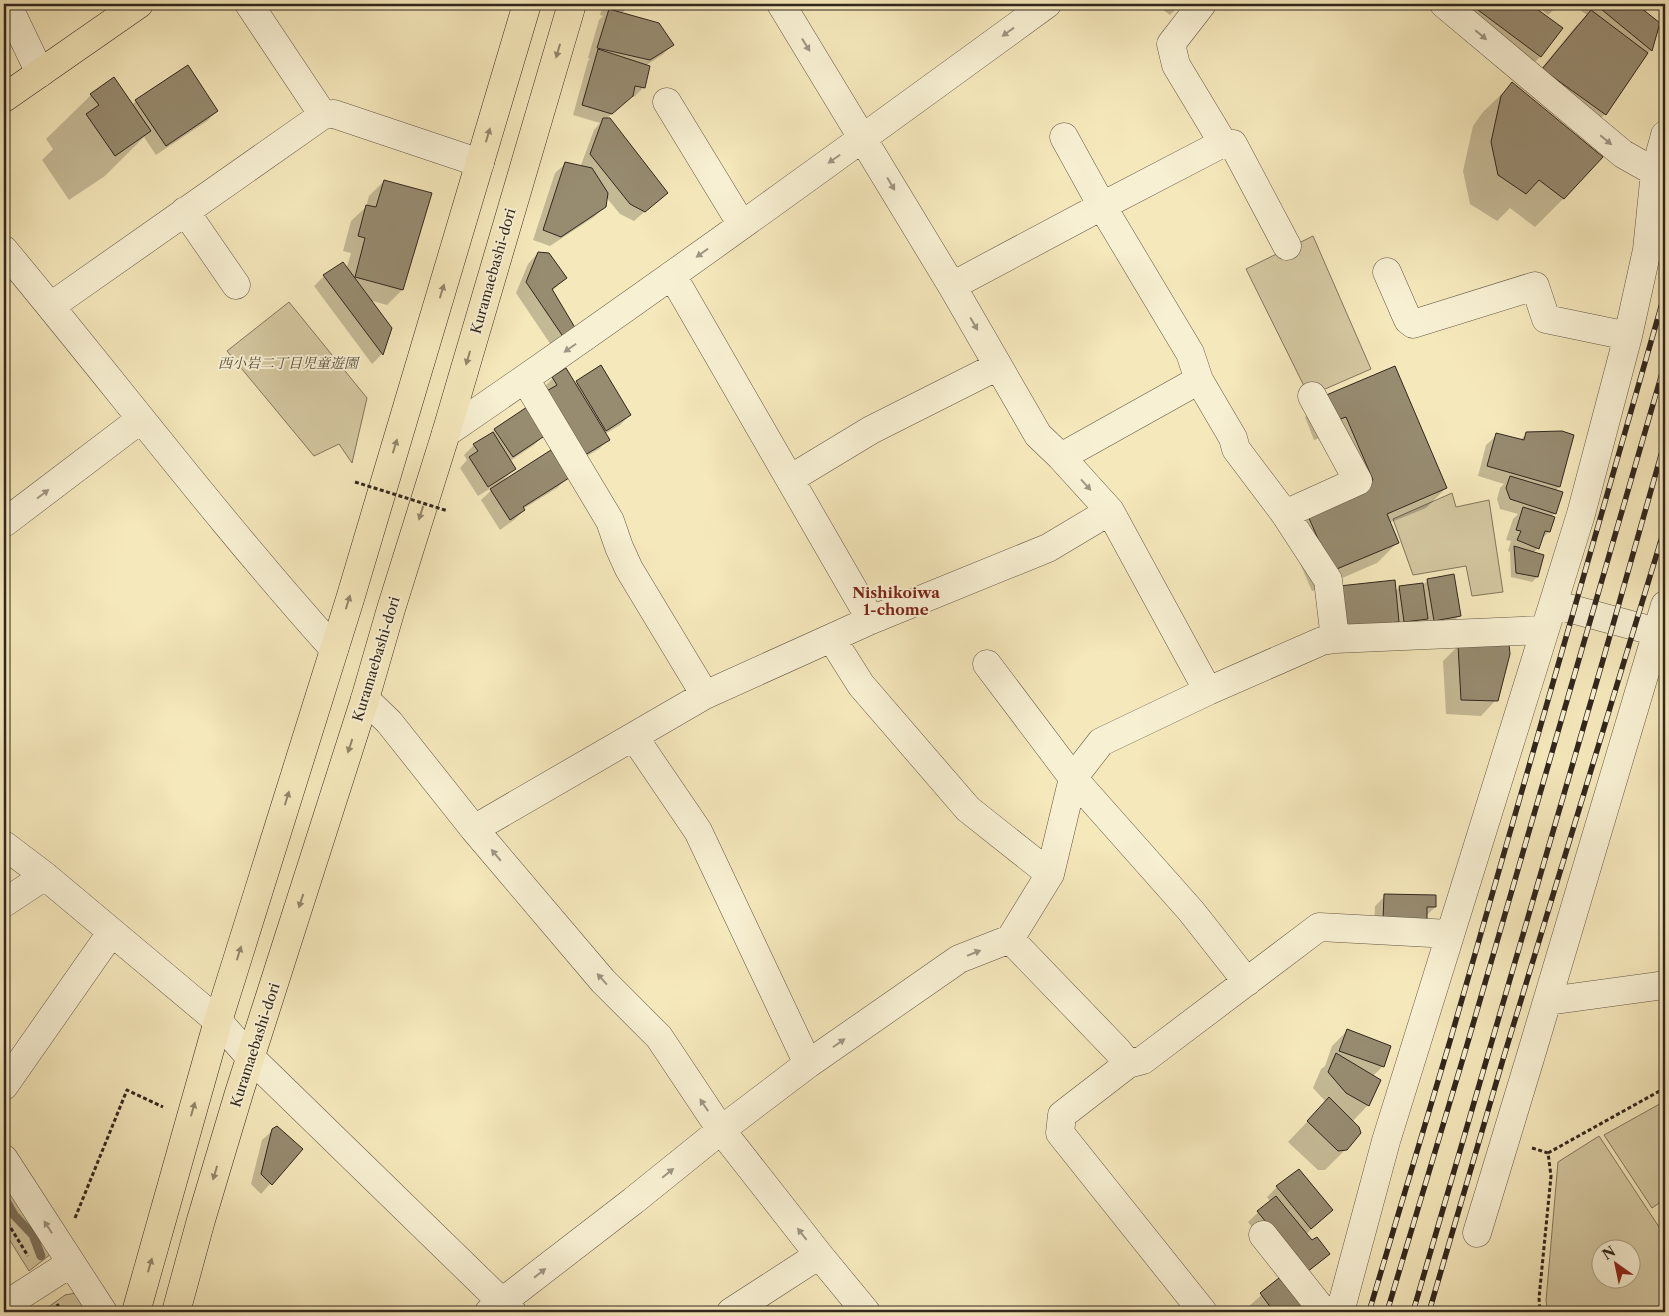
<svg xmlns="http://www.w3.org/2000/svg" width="1669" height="1316" font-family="'Libre Caslon Text','Noto Serif JP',serif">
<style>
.green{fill:#d4c7a0;stroke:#82765f;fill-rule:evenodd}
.shadow{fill:#0003}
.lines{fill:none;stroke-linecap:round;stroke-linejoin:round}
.stream{stroke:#7e735c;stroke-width:9}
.building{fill:#978b70;stroke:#31261e}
.minor-casing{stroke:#625645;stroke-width:29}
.major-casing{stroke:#31261e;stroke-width:29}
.path{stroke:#31261e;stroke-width:3;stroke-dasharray:4 2.5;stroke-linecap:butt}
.minor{stroke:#f8f0d3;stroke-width:28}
.major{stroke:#f5e8bb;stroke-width:28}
.rail-casing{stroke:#31261e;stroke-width:5.5}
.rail{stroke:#f8f0d3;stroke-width:4;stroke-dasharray:11;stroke-linecap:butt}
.path-bridge{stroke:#31261e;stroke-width:3;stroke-dasharray:4 2.5;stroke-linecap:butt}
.oneway{fill:#9e9582}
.oneway2{fill:#93876c}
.labels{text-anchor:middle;stroke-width:4;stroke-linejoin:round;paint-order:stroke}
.street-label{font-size:14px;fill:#31261e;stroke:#f8f0d3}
.park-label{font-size:14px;font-style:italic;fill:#5a4e3e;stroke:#f8f0d3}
.neighbourhood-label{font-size:15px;font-weight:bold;fill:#7a1f14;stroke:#f8f0d3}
</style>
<rect width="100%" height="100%" fill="#f5e8bb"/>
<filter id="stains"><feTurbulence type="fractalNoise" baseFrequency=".004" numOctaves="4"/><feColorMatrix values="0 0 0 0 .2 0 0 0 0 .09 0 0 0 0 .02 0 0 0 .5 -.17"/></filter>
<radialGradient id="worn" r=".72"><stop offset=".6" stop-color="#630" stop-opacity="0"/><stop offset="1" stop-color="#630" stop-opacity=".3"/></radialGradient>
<path class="green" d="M1313,236L1371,369L1309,396L1246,269Z
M289,302L367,398L352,463L339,444L314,456L227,351Z
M1452,493L1456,507L1489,500L1503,592L1472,596L1466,566L1413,575L1393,519Z
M1665,1101V1199L1652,1208L1604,1135Z
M1599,1136L1665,1236V1312H1548L1546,1301L1558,1162ZM1632,1248V1278H1602V1248Z
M4,1178L51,1254L29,1271L4,1231Z
M76,1293L90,1312H50L47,1308L65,1295Z"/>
<path class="shadow" d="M603,4H634L621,13L672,45L662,55L645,66L644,87L634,97H630L606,119L666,193L634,221L620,214L606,197L605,206L594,217L550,246L533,240L555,173L566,163L583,167L581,165L594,130L600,123L573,115L588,61L590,59L588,58L599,20L603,16L600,15Z
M1140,4H1153L1147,9Z
M1155,4H1181L1170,15Z
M1423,4H1528L1561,29L1540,57L1520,77Z
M1534,4H1560L1548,15Z
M1576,4H1653L1645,12L1651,50L1644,57L1605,114L1589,129L1528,85L1575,27L1587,15L1575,6Z
M1512,84L1564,198L1535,227L1510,208L1497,221L1470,204L1463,171L1473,126L1483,112Z
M91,95L132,105L136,101L217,111L207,121L156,155L144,137L105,176L69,200L42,160L53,149L46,139Z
M384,181L402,290L387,305L369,300L390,329L382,354L372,364L314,286L324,276L346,270L351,253L343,251L351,221L366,207L369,196Z
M538,253L566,278L552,291L575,330L553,348L516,293L528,264Z
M600,367L630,415L620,425L605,434L609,439L599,449L574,464L543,388L553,378L575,384Z
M1325,397L1446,488L1426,508L1389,523L1397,543L1377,563L1312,591L1286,531L1350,492L1326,436L1314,440L1305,417Z
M494,430L544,435L534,445L510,461L514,469L500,483L567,478L557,488L523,509L524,510L514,520L500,530L481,500L495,487L494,486L478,496L460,468L467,460L464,455L474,445L487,437Z
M1527,434L1572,435L1559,487L1555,491V513L1551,517L1549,532L1540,540L1538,548L1533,553L1537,577L1532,582L1511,577L1510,552L1508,551L1511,541L1506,540L1513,519L1518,514L1500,509L1497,499L1500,488L1504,484L1478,476L1486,445L1497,435L1520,440Z
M1428,580L1459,616L1449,626L1400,627L1399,620L1387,631L1334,637L1400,587L1422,586Z
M1458,646L1496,700L1481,716L1446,714L1443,661Z
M1385,896L1435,907L1426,916L1374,931L1375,906Z
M1347,1031L1383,1066L1373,1076L1368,1105L1352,1122L1346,1149L1325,1170H1318L1288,1142L1326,1102L1313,1088L1321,1069L1325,1066L1332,1046Z
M273,1130L301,1149L261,1194L251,1184L262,1140Z
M1277,1187L1321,1220L1306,1234L1312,1242L1328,1254L1318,1264L1296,1281L1248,1222L1270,1201L1267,1197Z
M1278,1280L1305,1312H1248L1246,1309Z"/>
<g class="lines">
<path class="stream" d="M4,1197L14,1215L33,1235L41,1256"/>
</g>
<path class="building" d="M610,4H632L623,10L609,5Z
M1470,4H1530L1563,28L1541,57Z
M1595,4H1636L1660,23L1652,51Z
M609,9L659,23L674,45L650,60L597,48Z
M1591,10L1648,53L1606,115L1542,69Z
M598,49L650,66L645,88L635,86L633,96L612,114L582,105Z
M188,65L218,111L166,146L135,100Z
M114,77L151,131L115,156L86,114L99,105L90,94Z
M1512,82L1603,157L1564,199L1539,180L1526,194L1498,175L1491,142L1501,96Z
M603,118H610L668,193L645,212L630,204L590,154Z
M565,162L592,168L608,193L606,207L561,237L543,230Z
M384,180L432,193L403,290L355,277L365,238L358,236L366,205L376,207Z
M538,252L549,253L567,278L552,289L577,331L564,338L526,282Z
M343,262L392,328L383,355L323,275Z
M601,365L631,415L606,431L576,381Z
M1395,366L1447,488L1387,514L1399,543L1332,571L1305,509L1373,480L1346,417L1335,421L1324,396Z
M566,368L610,440L585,455L545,392L557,385L552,377Z
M527,407L546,435L513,457L494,429Z
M1562,431L1574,435L1560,487L1487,466L1496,433L1524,440L1526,432Z
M493,432L516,469L488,487L469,457L478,451L473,444Z
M551,450L569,478L523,507L525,510L510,520L490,489Z
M1510,476L1563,492L1556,514L1510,499L1506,488Z
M1523,507L1555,517L1550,532L1545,531L1539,549L1517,540L1521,531L1516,530Z
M1514,546L1544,555L1538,577L1516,573Z
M1454,574L1461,616L1434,621L1427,579Z
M1395,580L1399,622L1344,627L1339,586Z
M1423,583L1428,619L1404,622L1399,586Z
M1509,644L1510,654L1498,701L1461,700L1458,645Z
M1384,894L1436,895V907H1427V923L1383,921Z
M1347,1029L1391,1046L1384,1067L1339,1051Z
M1336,1053L1381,1080L1369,1106L1346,1093L1328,1072Z
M1329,1097L1359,1127L1361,1133L1347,1150L1338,1151L1307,1121Z
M277,1126L303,1149L272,1185L261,1174L272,1129Z
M1299,1169L1333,1210L1311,1229L1276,1186Z
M1276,1196L1312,1240L1317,1237L1330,1254L1307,1272L1257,1211Z
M1279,1278L1307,1312H1274L1260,1293Z"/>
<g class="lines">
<defs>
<path id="minor" d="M7,4L40,73
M249,4L323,115
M781,4L952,286L1038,435L1061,457L1110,511L1208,691
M1202,4L1171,44L1176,65L1223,143
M1444,4L1623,154L1655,172L1665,175
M667,102L742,225
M1064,137L1102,206L1190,353L1199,380L1233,438L1236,449L1285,514L1328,580L1335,639
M185,211L236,285
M4,250C114,382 218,520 334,649
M1387,272L1408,320L1413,324L1535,286L1546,319L1628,336
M672,275L871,620
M952,286L1102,206L1223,143L1233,144L1287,246
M51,306L323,115L334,114L480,163
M525,379L610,521L619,547L629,569L705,695
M446,433C649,294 848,149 1047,4
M1061,457L1199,380
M790,479L871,430L998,366
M1285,514L1358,481L1312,396
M4,523L141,419
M1553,604L1657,632
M832,639L861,685L968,809L1050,874
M987,664L1073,778L1191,911L1247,982
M365,699L389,722L474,829L603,981L659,1037L721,1130L819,1255L866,1312
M634,737L698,831L808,1064
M474,829L705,695L871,620L1048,548L1110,511
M4,845L45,876L218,1021L250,1057L512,1312
M4,903L45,876
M1010,939L1117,1050L1128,1064
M1548,1001L1665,985
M4,1086L111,933
M4,1159L103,1312
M1477,1233C1541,1024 1603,814 1665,605
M1263,1235L1324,1312
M4,1306L71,1263
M489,1312L633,1201L721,1130L808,1064L959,959L1010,939L1050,874L1073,778L1101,742L1208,691L1322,641L1335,639L1545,630
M731,1312L819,1255
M1203,1312L1060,1133L1062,1115L1128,1064L1143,1060L1319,927L1450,934
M1340,1312L1386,1141L1581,514L1628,336L1647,250L1655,172L1665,135"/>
<path id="major" d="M4,98L139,4
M136,1312L218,1021L350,599L527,4
M176,1312L201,1220L239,1093L365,699L391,609L446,433L572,4"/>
</defs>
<use href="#minor" class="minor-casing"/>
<use href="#major" class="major-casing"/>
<path class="path" d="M1532,1148L1548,1153L1551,1176L1539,1298L1540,1312
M1548,1153L1665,1088
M4,1217L28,1256
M75,1218L127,1090L163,1107
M57,1304L62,1312"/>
<use href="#minor" class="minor"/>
<use href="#major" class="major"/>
<defs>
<path id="rail" d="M1369,1312L1450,1041L1665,293
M1387,1312L1467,1045L1665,363
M1413,1312L1603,660L1665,441
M1429,1312L1504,1056L1665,527"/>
</defs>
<use href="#rail" class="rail-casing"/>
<use href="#rail" class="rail"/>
<path class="path-bridge" d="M355,482L448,511"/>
</g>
<defs><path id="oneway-solid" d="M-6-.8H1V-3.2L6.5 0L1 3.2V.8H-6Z" transform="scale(1.25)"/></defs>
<g class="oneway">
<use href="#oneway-solid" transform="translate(1008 32) rotate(144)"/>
<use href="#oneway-solid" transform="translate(1481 35) rotate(40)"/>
<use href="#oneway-solid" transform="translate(806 45) rotate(58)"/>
<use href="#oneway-solid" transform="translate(1606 140) rotate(40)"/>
<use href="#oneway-solid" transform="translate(834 159) rotate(145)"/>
<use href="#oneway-solid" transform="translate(891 184) rotate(59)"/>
<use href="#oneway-solid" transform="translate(702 253) rotate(144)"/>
<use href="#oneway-solid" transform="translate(974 324) rotate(60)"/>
<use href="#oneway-solid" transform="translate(570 348) rotate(145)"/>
<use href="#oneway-solid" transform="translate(1086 485) rotate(48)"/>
<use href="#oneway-solid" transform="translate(43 494) rotate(-37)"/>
<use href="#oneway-solid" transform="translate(496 855) rotate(-130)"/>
<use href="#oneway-solid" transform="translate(974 953) rotate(-22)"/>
<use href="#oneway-solid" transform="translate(602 979) rotate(-132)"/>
<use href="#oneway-solid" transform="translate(839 1043) rotate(-35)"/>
<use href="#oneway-solid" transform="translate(704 1105) rotate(-124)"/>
<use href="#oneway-solid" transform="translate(668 1173) rotate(-39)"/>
<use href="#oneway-solid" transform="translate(48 1227) rotate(-123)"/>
<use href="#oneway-solid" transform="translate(802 1234) rotate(-128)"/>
<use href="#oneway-solid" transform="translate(540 1273) rotate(-38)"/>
</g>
<g class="oneway2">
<use href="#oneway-solid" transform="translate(558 51) rotate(106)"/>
<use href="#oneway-solid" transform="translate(488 135) rotate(-73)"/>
<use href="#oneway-solid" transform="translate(442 291) rotate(-73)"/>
<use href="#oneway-solid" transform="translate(468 358) rotate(106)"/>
<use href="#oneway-solid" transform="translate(395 446) rotate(-73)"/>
<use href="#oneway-solid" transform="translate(421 513) rotate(107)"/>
<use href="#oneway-solid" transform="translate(348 602) rotate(-73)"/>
<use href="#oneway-solid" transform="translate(350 746) rotate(108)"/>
<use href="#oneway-solid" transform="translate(287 798) rotate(-73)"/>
<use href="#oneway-solid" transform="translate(301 901) rotate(108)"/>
<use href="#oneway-solid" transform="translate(239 953) rotate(-73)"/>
<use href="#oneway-solid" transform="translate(193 1109) rotate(-74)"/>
<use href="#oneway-solid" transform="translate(215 1173) rotate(107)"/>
<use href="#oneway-solid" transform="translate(150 1265) rotate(-74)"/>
</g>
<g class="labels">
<g class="street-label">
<text transform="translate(493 271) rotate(-74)" y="5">Kuramaebashi-dori</text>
<text transform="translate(376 659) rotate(-73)" y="5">Kuramaebashi-dori</text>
<text transform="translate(255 1045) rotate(-72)" y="5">Kuramaebashi-dori</text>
</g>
<g class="park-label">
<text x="288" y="368">西小岩二丁目児童遊園</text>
</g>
<g class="neighbourhood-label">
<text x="896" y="598">Nishikoiwa<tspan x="896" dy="17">1-chome</tspan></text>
</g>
</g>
<rect width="1669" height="1316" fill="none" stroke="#f5e8bb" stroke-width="20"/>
<rect x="5" y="5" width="1659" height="1306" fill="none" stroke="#31261e" stroke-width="2.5"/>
<rect x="10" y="10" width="1649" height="1296" fill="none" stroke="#31261e"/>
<g transform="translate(1616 1264) rotate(327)"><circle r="24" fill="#f8f0d3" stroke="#a89f8b"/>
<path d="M0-4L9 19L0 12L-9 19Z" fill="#8f2418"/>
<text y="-8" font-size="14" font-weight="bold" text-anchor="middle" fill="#31261e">N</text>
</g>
<rect width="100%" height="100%" filter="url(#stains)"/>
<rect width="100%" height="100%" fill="url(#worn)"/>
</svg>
